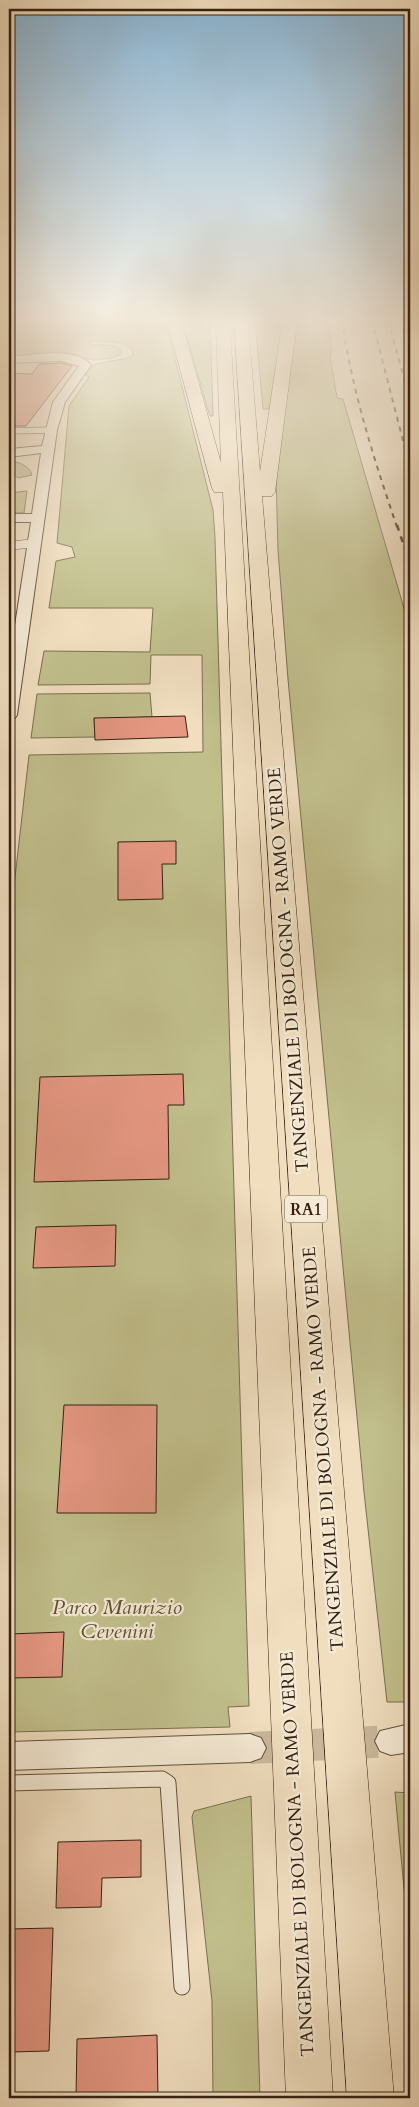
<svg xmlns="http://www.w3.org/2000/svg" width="419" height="2107" font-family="Cardo,serif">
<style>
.green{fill:#c1bf8c;stroke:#7a704e}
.building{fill:#e69883;stroke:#342011}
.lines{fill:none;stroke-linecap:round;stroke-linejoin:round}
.street-tunnel{stroke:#cab89c;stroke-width:32;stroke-dasharray:32 16;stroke-linecap:butt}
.lane-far2-casing{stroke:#63503c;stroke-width:7}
.lane-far1-casing{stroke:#63503c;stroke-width:9}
.lane-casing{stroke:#63503c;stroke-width:17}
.street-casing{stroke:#63503c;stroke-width:2}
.highway-casing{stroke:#342011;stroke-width:1}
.lane-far2{stroke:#f5ead5;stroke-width:5.5}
.lane-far1{stroke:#f5ead5;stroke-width:8}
.lane{stroke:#f5ead5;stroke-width:15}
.street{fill:#f5ead5;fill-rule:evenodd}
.highway{fill:#f0debf;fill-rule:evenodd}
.rail-far1{stroke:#342011;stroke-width:2;stroke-dasharray:5 5;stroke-linecap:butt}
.rail{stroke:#342011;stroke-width:2.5;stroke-dasharray:6 6;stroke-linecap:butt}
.labels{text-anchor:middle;stroke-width:4.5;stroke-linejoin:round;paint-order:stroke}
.shield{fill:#f5ead5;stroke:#6e5d4c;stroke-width:1}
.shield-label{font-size:16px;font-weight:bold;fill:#342011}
.street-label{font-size:18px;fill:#342011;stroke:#f5ead5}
.near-park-label{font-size:21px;font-style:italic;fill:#5e5036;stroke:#f5ead5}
</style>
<rect width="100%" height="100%" fill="#f0debf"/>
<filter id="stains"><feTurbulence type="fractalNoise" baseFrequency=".004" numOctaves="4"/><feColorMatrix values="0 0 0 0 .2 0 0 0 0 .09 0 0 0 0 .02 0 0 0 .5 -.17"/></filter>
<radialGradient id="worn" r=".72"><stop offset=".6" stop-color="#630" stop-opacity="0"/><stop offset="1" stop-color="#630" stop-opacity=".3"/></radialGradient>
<path class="green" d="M32,320H168L169,325L167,327L213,510L215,538L249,1706L228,1707L230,1727L9,1732V930L29,755L203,752L202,655H151L150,684L38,685L44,651L150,652L153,608H49L56,561L75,557L72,547L57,543L69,406L89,377L85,375L95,364L128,358L133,355V351C124,339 104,342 90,341L91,345H107L117,347L122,351L121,354L113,358L94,360L63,354L9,356V325H33Z
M182,320H210L213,416H210L207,407Z
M255,320H283L269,409H263Z
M298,320H328L332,353L330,355L337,398L343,399L410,629V1417L405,1418L410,1445V1712L408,1702H387L364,1492L288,679L278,550L276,474Z
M9,461C17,461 30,466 32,475L18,478L9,470Z
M27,491L24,513H9V493Z
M150,693L152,717L94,719L95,737L31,738L37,694Z
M395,1792L410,1793V1953Z
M251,1796L260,2098H213L212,2001L192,1817L194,1811Z"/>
<path class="building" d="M61,363L72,366L26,426H9V373L32,374L39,364Z
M185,716L188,737L95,740L94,718Z
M176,841V864H162L163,899L118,900V842Z
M183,1074L184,1105H168L169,1179L34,1182L40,1077Z
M116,1225L115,1266L33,1268L36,1227Z
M64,1405H157L156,1513H57Z
M64,1632L62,1677L9,1678V1634Z
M141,1840V1877L102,1878L101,1907L56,1908L58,1842Z
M53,1928L49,2051L9,2052V1929Z
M157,2035L158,2098H76L77,2039Z"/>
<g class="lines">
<path class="street-tunnel" d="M250,1748L391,1741"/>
<defs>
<path id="lane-far2" d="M9,431L51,430"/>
<path id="lane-far1" d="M9,546L34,543"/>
<path id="lane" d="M9,1783L162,1779L168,1783L182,1987"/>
<path id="street" d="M37,354C54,353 79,351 91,365L65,402L57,430L17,715L15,718L9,720V664L31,522H9V514H32L41,453L9,457V449L42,446L53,402L79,366L61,361L9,363V357Z
M410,1724V1752L391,1755L380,1751L375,1741L380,1731Z
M250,1734L261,1738L266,1748L261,1758L250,1762L9,1770V1742Z"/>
<path id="highway" d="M167,320H181L221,463L216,327L223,323L230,327L333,2098H286L223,492H214L212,488Z
M234,320H248L260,472L283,320H297L275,492L272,496H262L394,2098H347Z"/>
</defs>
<use href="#lane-far2" class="lane-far2-casing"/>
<use href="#lane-far1" class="lane-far1-casing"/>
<use href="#lane" class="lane-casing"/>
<use href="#street" class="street-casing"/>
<use href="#highway" class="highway-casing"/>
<use href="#lane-far2" class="lane-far2"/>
<use href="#lane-far1" class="lane-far1"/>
<use href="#lane" class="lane"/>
<use href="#street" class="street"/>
<use href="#highway" class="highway"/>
<path class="rail-far1" d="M342,320C352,391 374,459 397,527
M372,320L410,468
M388,320L410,400
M400,320L410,357"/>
<path class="rail" d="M397,525L410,564"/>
</g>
<linearGradient id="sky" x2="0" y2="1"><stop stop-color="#8ab6d6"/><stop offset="0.52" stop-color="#f8f0e2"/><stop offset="1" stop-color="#f8f0e2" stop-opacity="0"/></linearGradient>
<rect width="419" height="615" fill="url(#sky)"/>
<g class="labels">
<rect class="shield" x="285" y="1195.5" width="42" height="27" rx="4"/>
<g class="shield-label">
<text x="306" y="1215">RA1</text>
</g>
<g class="street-label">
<text transform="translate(288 970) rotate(-94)" y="6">TANGENZIALE DI BOLOGNA - RAMO VERDE</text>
<text transform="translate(323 1449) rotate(-94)" y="6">TANGENZIALE DI BOLOGNA - RAMO VERDE</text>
<text transform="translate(297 1854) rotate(-93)" y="6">TANGENZIALE DI BOLOGNA - RAMO VERDE</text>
</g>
<g class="near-park-label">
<text x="117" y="1614">Parco Maurizio<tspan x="117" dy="24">Cevenini</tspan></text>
</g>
</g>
<rect width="419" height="2107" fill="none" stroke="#f0debf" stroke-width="30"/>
<rect x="10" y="10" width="399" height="2087" fill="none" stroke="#342011" stroke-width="2.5"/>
<rect x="15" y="15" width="389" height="2077" fill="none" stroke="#342011"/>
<rect width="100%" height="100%" filter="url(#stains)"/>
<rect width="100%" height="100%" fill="url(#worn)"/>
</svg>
